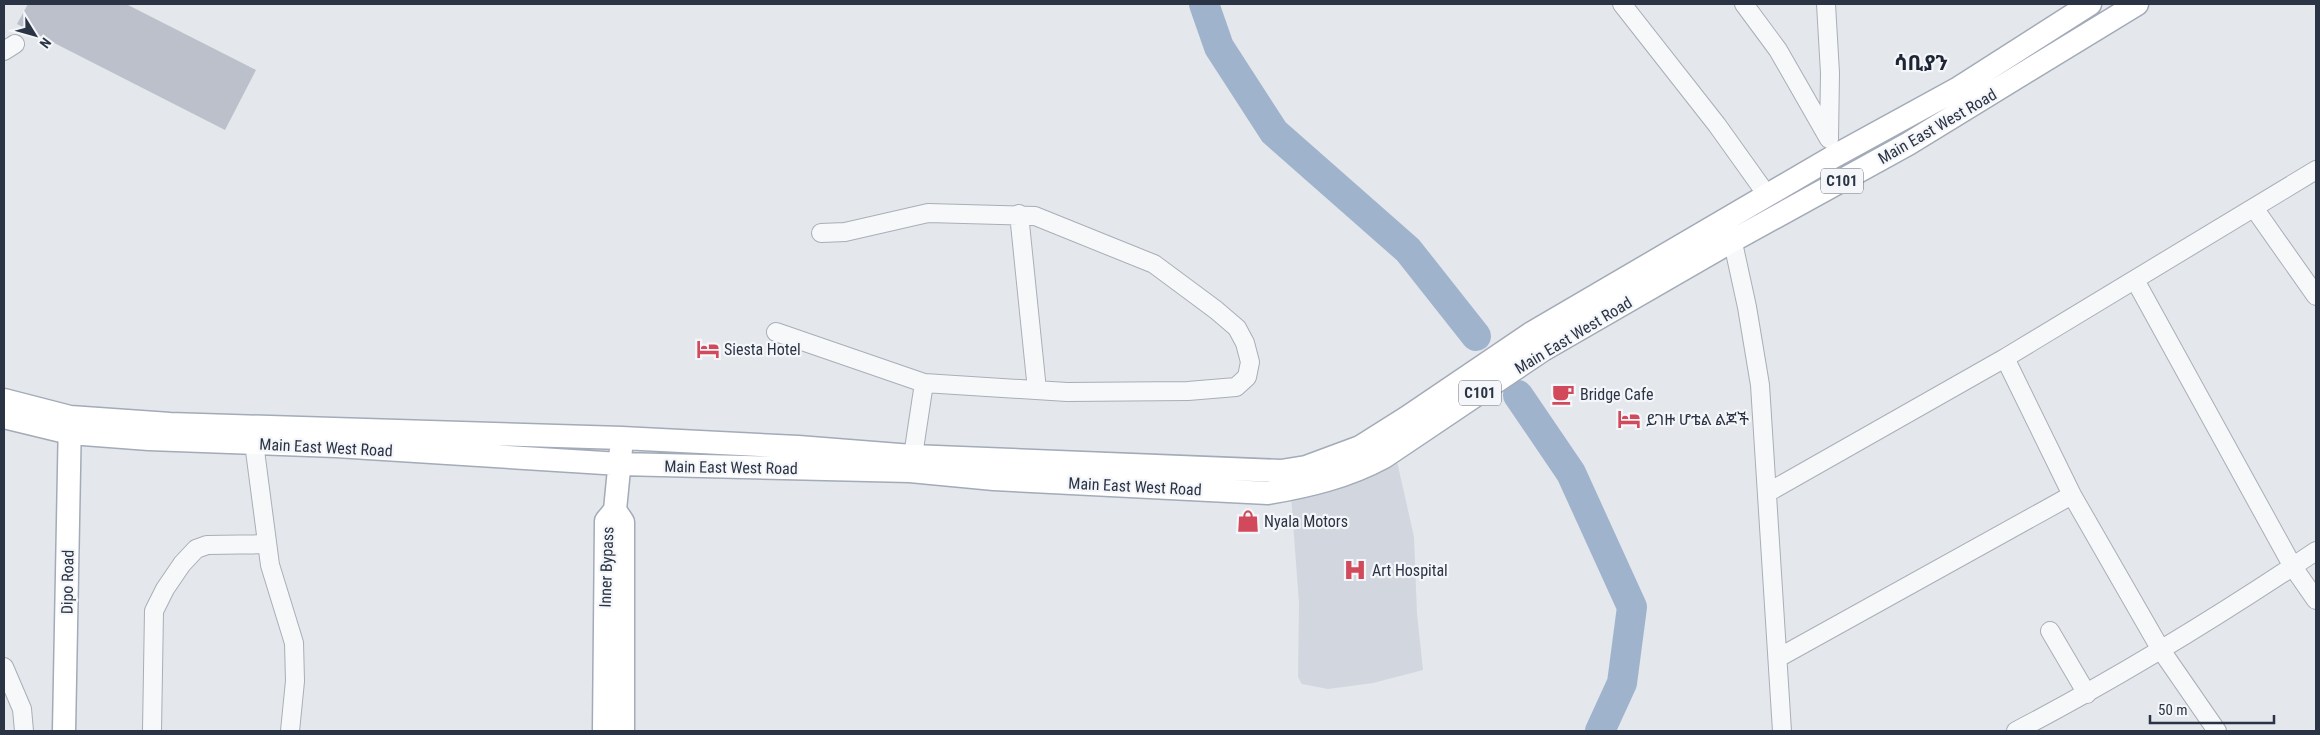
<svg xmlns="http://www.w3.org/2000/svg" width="2320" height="735" font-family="'Roboto Condensed','Noto Sans Ethiopic',sans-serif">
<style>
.built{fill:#d2d6de}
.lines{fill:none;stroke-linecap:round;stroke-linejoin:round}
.river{stroke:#9fb4cc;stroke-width:30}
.building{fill:#bbc0ca}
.minor-casing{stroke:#a9aeb7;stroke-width:20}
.major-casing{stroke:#a3abb8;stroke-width:25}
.minor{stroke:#f7f8fa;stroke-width:18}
.major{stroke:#fff;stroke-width:22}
.labels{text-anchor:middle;stroke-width:4.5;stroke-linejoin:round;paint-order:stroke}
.shield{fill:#f4f6f9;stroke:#676e7b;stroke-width:1}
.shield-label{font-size:15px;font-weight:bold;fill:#2b3445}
.street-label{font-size:16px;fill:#2b3445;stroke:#f4f6f9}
.poi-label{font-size:16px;fill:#2b3445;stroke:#f4f6f9;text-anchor:start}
.district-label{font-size:21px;font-weight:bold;fill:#1d2536;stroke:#f4f6f9}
</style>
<rect width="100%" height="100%" fill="#e4e7ec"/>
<path class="built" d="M1396,457L1414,537L1417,614L1423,670L1373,683L1328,689L1302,684L1298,677L1299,603L1291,496Z"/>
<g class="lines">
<path class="river" d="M1204,4L1219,47L1274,132L1408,250L1476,336
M1518,395L1571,473L1632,607L1622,683L1600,731"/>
</g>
<path class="building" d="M28,4H126L256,70L225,130L17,24Z"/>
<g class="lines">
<defs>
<path id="minor" d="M1622,4L1717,125L1767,195
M1744,4L1778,50L1829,139
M1826,4L1830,73L1829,138
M4,51L15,44
M2254,208L2316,296
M1019,214L1037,390
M1730,229L1747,307L1760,385L1782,731
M2135,280L2293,567L2316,600
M776,332L924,383L1067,392L1188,391L1236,387L1247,377L1250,362L1245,343L1237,328L1216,310L1154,264L1035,216L928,213L845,232L821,233
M2005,358L2072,495L2161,650L2217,731
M255,430L254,443L270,565L294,643L295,681L290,731
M911,469L924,383
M1767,493L2005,358L2316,170
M2050,631L2087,694
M1778,658L2072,495
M4,667L22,709L24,731
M152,731L154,611L165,589L182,564L196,549L207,545L266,544
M2016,731C2120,677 2219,616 2316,551"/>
<path id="major" d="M4,400L70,417L170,424L622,438L798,447L912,456L1281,471L1306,467L1360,447L1406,418L1530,334L1831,158L1957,89L2090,4
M4,417L70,433L149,439L336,446L620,464L910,471L994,479L1268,493C1309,486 1347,477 1384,457L1543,350L1732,241L1908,144L2137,4
M615,510L623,522V731
M615,510L621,449
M64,731L70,417
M604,731L606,521L615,510"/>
</defs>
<use href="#minor" class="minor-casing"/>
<use href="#major" class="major-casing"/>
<use href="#minor" class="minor"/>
<use href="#major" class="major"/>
</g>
<defs>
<symbol id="hotel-bare" viewBox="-9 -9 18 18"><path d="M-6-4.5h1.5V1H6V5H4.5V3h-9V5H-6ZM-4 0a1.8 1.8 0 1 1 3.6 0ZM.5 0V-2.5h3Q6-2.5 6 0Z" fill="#d1495b" stroke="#f4f6f9" stroke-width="2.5" paint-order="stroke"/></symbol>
<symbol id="cafe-bare" viewBox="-9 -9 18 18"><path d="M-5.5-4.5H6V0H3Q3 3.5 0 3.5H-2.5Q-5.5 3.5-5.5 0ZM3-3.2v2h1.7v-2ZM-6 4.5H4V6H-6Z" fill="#d1495b" stroke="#f4f6f9" stroke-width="2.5" paint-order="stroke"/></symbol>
<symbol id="shop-bare" viewBox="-9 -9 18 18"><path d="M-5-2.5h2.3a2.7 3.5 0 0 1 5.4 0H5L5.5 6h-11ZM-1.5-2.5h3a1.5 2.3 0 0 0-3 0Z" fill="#d1495b" stroke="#f4f6f9" stroke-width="2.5" paint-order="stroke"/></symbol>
<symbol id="hospital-bare" viewBox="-9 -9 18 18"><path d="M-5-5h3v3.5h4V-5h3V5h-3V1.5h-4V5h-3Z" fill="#d1495b" stroke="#f4f6f9" stroke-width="2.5" paint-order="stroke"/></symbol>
</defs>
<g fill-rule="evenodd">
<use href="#hotel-bare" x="692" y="333" width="32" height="32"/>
<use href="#cafe-bare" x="1547" y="378" width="32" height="32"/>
<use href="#hotel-bare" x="1613" y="403" width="32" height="32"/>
<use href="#shop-bare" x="1232" y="505" width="32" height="32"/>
<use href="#hospital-bare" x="1339" y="554" width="32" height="32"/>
</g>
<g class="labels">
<g class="shield">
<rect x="1821" y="168.5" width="42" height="25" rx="4"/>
<rect x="1459" y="380.5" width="42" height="25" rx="4"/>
</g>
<g class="shield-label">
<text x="1842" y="186">C101</text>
<text x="1480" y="398">C101</text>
</g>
<g class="street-label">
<text transform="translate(1937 126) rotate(-30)" y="6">Main East West Road</text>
<text transform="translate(1573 335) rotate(-31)" y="6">Main East West Road</text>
<text transform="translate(326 447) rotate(3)" y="6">Main East West Road</text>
<text transform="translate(731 467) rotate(1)" y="6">Main East West Road</text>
<text transform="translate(1135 486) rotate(3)" y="6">Main East West Road</text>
<text transform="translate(606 567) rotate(-88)" y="6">Inner Bypass</text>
<text transform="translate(67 582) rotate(-89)" y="6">Dipo Road</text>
</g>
<g class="poi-label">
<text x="724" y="355">Siesta Hotel</text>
<text x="1580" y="400">Bridge Cafe</text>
<text x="1646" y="425">ይገዙ ሆቴል ልጆች</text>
<text x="1264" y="527">Nyala Motors</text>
<text x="1372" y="576">Art Hospital</text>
</g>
<g class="district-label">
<text x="1921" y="70">ሳቢያን</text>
</g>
</g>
<rect width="2320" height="735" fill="none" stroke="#2b3445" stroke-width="10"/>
<g transform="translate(35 35) rotate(127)" stroke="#f4f6f9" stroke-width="4" paint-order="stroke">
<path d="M0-4L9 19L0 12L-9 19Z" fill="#2b3445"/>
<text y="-8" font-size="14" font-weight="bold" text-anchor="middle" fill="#2b3445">N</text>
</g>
<path d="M2150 715v8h124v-8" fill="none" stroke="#2b3445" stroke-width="2.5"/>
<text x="2158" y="715" font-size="15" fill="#2b3445" stroke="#f4f6f9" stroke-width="4" paint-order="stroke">50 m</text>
</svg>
